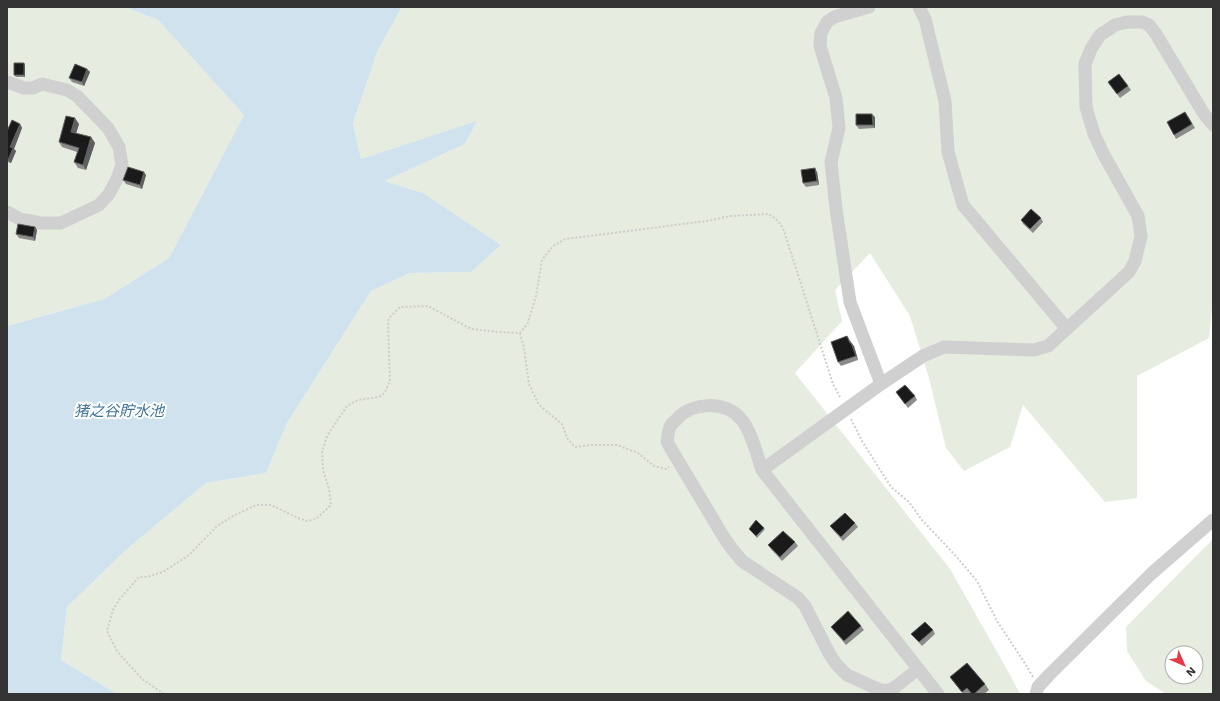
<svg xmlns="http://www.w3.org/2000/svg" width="1220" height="701" font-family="'Work Sans','Noto Sans JP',sans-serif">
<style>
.green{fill:#e6ecdf;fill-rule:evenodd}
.water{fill:#cfe2ee}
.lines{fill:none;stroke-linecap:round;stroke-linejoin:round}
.path{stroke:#cdcdcd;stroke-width:2;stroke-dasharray:2 2;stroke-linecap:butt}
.minor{stroke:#d0d0d0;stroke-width:13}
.wall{fill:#8c8c8c}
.shaded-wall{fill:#5f5f5f}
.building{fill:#1a1a1a;stroke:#5f5f5f}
.labels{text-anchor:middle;stroke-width:4;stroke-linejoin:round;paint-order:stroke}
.water-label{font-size:15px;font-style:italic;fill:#3f7597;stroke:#fff}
</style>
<rect width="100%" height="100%" fill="#fff"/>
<path class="green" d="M7,7H125L158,20L244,115L169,258L104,299L7,326Z
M402,7H1213V299L1209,338L1137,376V498L1105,502L1023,405L1010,447L964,471L946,448L929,378L910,316L870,253L835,290L842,321L795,373L950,569L1010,675L1020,694H117L61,660L67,607L126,550L206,483L266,473L287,423L371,291L410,273L471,272L501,245L423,193L383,181L465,144L476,122L361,159L353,123L378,50Z
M1213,539V694H1166L1146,681L1127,651L1126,627ZM1172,653H1196V677H1172Z"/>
<path class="water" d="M125,7H402L378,50L353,123L361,159L477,121L465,144L384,181L423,193L501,245L471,272L410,273L371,291L287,423L266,473L206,483L126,550L67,607L61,660L117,694H7V326L104,299L169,258L244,115L158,20Z"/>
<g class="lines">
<path class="path" d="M520,333L524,348L529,384L539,405L562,424L567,438L575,447L591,445H617L638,453L654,466L666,469L669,467
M851,419L862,441L891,487L909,502L922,520L955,555L977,581L997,621L1024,662L1033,677
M164,694L142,679L117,651L107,631L113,610L119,600L139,577H147L163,572L189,555L217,526L233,516L256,505H271L298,518L307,521L316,519L331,505L329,489L323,470L322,452L327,436L347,406L358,400L373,398L381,396L385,392L390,381L388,324L389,318L400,307L428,306L471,329L498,332L520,333L528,323L536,296L542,260L553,246L565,239L707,221L730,216L769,214L778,221L783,228L833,384L841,399"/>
<path class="minor" d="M869,7L834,17L827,22L821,33L820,46L836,98L839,128L831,162L836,209L850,302L881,384
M919,7L925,19L945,101L948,152L963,205L1067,329
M7,82L24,88H33L42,84L67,90L77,96L108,128L119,147L122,165L117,179L109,194L99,205L61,223H41L20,219L7,212
M762,470L881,384L923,356L944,347L1034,350L1048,346L1129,272L1135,261L1141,236L1138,216L1104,155L1094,134L1086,107L1085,64L1091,49L1100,35L1115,25L1127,22H1142L1149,25L1156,34L1204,114L1213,125
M918,669L894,688L887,691L878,689L847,675L836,664L830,655L805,606L798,598L742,561L732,549L723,536L667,442C668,437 668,431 670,427C671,424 674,422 676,420C691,402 725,400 741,419C751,430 757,455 762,470L938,694
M1036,694L1038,687L1049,675L1151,574L1213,520"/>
</g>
<path class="wall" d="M25,65V77H16L14,75Z
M87,69L90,72L84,86L72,82L69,78Z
M1119,74L1131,90L1120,98L1108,82Z
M1188,116L1195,128L1176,139L1174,135Z
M875,117V128L859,129L856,125Z
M20,124L22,128L14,149L16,151L11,163L7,162V131Z
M79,124L76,133L91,137L95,143L86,170L78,168L74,162L77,152L62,147L59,142Z
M817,172L819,185L806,187L803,183Z
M146,175L142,189L126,184L123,180Z
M1041,218L1043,222L1033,233L1023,224L1021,220Z
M35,227L37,230L35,241L19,238L16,234Z
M847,336L854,346L858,360L841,366L838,362Z
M896,392L915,396L917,400L908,408Z
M855,523L858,527L843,541L833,530L830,526Z
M764,528L765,529L757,538L749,529Z
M795,542L798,546L782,561L771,549L768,545Z
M861,626L864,630L846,645L831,627Z
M933,630L935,634L922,646L911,634Z
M950,677L985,684L989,690L984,694H963Z"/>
<path class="shaded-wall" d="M24,63L25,65V77L24,75Z
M87,69L90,72L84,86L82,82Z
M872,114L875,117V128L873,125Z
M75,118L79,124L75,137L71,132Z
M20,124L22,128L14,149L16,151L11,163L8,160L10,147Z
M91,137L95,143L86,170L83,165Z
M815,168L817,172L819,185L817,181Z
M144,172L146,175L142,189L140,185Z
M35,227L37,230L35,241L33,237Z
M851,343L854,346L858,360L856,356Z"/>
<path class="building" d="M14,63H24V75H14Z
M75,64L87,69L82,82L69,78Z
M1119,74L1128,86L1117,94L1108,82Z
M1185,112L1192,124L1174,135L1167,122Z
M856,114H872L873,125H856Z
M66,116L75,118L71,132L91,137L83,165L74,162L79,148L59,142Z
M12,120L20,124L10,147L13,148L8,160L7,159V131Z
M128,167L144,172L140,185L123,180Z
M815,168L817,181L803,183L801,170Z
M1031,209L1041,218L1030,229L1021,220Z
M18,224L35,227L33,237L16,234Z
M847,336L850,343H851L856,356L838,362L831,342Z
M905,385L915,396L905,404L896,392Z
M845,513L855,523L841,537L830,526Z
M756,520L764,528L756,536L749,529Z
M783,531L795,542L780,557L768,545Z
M848,611L861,626L844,641L831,627Z
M925,622L933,630L919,642L911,634Z
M967,663L985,684L974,694H972L967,688L962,692L950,677Z"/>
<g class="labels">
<g class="water-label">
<text x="119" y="416">猪之谷貯水池</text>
</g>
</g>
<rect width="1220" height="701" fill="none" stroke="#333333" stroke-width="16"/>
<g transform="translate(1184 665) rotate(135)"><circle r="19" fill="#ffffff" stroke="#adadad"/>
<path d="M0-3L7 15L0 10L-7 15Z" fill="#e63946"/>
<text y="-6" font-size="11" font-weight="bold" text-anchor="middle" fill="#333333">N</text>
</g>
</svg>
